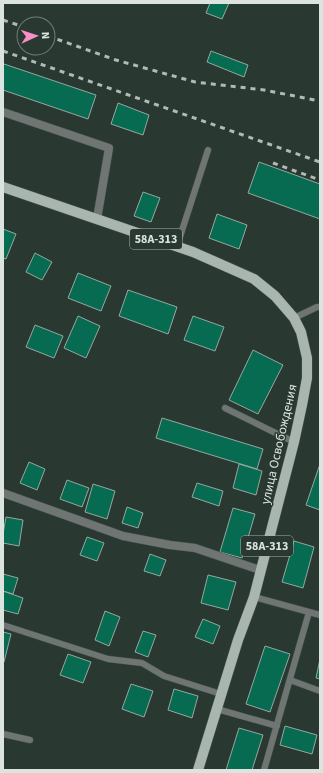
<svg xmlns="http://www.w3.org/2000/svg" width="323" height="773" font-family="'Source Sans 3',sans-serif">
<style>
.building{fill:#066b50;stroke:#97a7a0}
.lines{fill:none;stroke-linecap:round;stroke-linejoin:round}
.lane-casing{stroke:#46544e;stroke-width:7}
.street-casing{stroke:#46544e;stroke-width:9}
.primary-casing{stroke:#46544e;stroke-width:11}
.lane{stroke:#6f7573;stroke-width:6}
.street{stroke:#6f7573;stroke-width:8}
.primary{stroke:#a9b6b0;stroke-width:10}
.rail{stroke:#b1bab5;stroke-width:3;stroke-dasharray:5 5;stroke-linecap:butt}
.labels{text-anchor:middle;stroke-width:3;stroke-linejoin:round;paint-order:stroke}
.shield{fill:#2a3832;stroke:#a7b0ac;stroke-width:1}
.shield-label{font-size:12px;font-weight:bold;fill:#dce4e0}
.street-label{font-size:13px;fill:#dce4e0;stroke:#2a3832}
</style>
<rect width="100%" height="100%" fill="#2a3832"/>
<path class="building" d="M210,3H229L222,19L206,13Z
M211,51L248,65L244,77L207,62Z
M4,64L96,95L88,119L3,90V67Z
M118,103L149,115L143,135L111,124Z
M259,162L320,184V219L248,193Z
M143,192L160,198L151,222L134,216Z
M217,214L247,225L239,249L209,238Z
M3,229L16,234L6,259L3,258Z
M35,253L52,262L42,280L26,272Z
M78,273L111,286L101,311L68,298Z
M128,290L177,307L168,334L119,316Z
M78,316L100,326L86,358L64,348Z
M193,316L224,327L215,351L184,340Z
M35,325L63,336L54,358L26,347Z
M253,350L283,365L258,414L229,400Z
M162,418L263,449L257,469L156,438Z
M29,462L45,469L37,490L20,483Z
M239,464L262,471L256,495L233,488Z
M320,464V510L306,505Z
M67,480L89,488L82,507L60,499Z
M197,483L223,491L219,506L192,497Z
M93,484L115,491L107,519L85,512Z
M127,507L143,513L138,528L122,523Z
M233,508L255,514L242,558L220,552Z
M6,517L23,520L19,546L3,543V534Z
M87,537L104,543L97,561L80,555Z
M294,541L314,547L303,588L282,582Z
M150,554L166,560L160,576L144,571Z
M3,574L18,578L13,594L3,591Z
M208,575L236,582L228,610L201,603Z
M3,591L23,598L18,614L3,610Z
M105,611L120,617L109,646L95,640Z
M203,619L220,626L213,644L195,637Z
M143,631L156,635L148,657L135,652Z
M3,632L11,634L4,662H3Z
M265,646L290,654L270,712L246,704Z
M68,654L91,662L83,683L60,675Z
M320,659V679L316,678Z
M131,684L153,691L144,717L122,709Z
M174,689L198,696L192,718L168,710Z
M285,726L317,735L312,754L280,745Z
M239,728L263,735L252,770H226Z"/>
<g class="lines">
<defs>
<path id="lane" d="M177,246L208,150
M294,318L317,307H320
M225,408L294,442
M254,597L320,615
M3,625L108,659L142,663L164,676L221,694
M290,680L320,691
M217,709L277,726
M3,734L30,740
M264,770L309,612"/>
<path id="street" d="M3,112L109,148L97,219
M3,493L123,536L170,545L195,548L260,570"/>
<path id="primary" d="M3,187L193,252L254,279L275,296L294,318L301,332L307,358V378L302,405L294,442L254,597L238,640L198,770"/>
</defs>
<use href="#lane" class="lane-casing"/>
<use href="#street" class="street-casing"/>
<use href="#primary" class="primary-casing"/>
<use href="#lane" class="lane"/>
<use href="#street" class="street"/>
<use href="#primary" class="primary"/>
<path class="rail" d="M3,20L24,27
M48,36L116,60L195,82L264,90L320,101
M3,51L320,162
M273,163L320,180"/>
</g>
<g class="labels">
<g class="shield">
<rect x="130" y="229" width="52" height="20" rx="3"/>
<rect x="241" y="536" width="52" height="20" rx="3"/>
</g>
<g class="shield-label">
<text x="156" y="243">58А-313</text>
<text x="267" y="550">58А-313</text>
</g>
<g class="street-label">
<text transform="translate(278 444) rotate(-77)" y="5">улица Освобождения</text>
</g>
</g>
<rect width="323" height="773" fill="none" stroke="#dce4e0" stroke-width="8"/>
<g transform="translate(36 36) rotate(87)"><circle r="19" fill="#2a3832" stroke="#717d78"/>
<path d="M0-3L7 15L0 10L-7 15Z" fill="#f98fc8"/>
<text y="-6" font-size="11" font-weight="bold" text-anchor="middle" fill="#dce4e0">N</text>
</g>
</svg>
